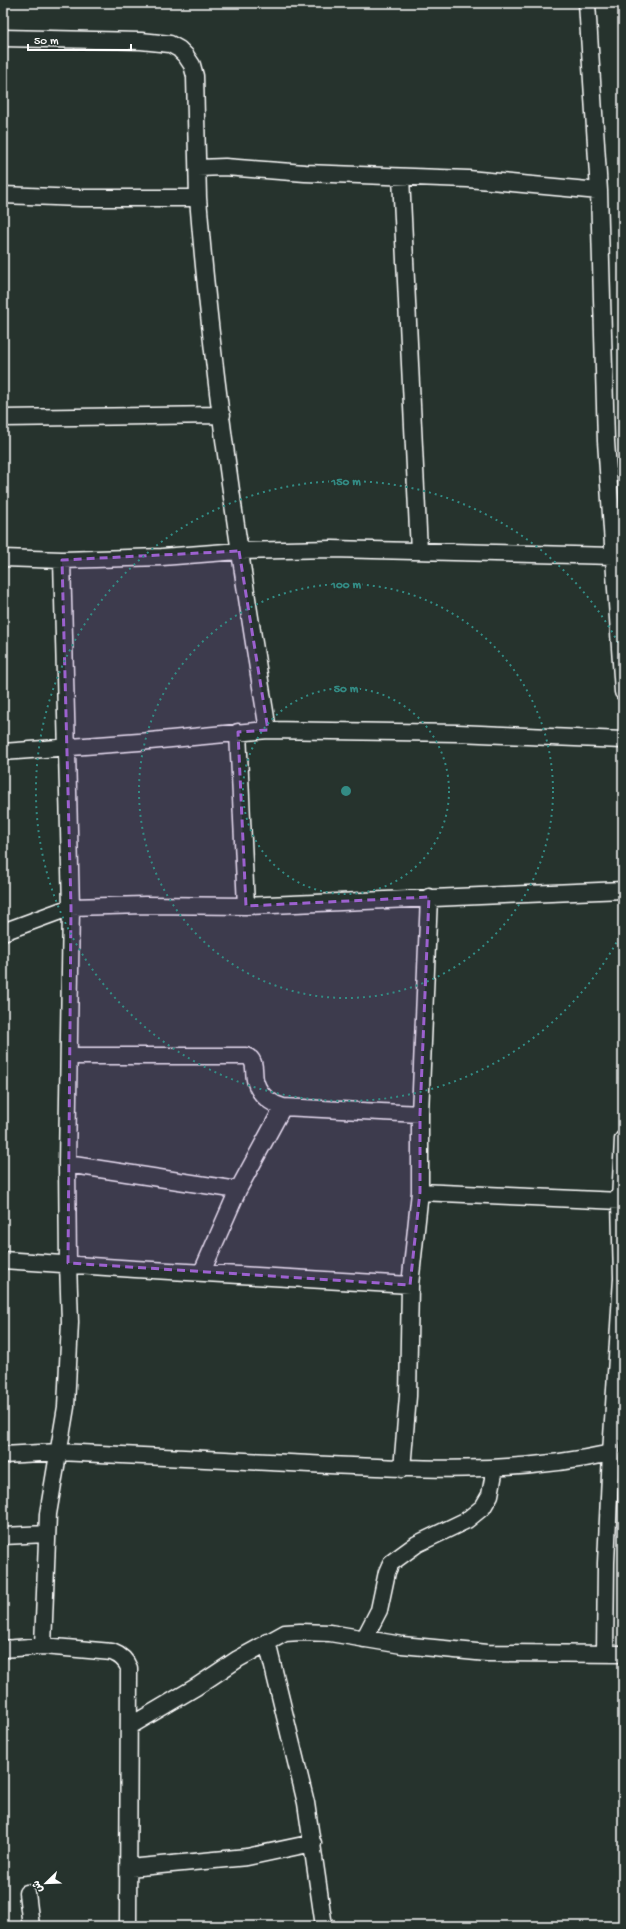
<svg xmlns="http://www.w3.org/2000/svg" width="626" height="1929" font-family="'Gochi Hand','Playpen Sans Arabic',sans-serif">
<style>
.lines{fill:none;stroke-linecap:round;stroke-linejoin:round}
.minor-casing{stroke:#fff;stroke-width:19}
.minor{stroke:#26332d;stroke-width:16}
.marked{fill:#9c61cf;fill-opacity:0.2;stroke:#9c61cf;stroke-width:3;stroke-dasharray:8 5;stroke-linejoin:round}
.ring{fill:none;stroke:#338b84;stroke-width:2;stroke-dasharray:2 4}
.centre{fill:#338b84;stroke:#26332d;stroke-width:2}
.ring-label{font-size:12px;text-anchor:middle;font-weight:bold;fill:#338b84;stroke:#26332d;stroke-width:4;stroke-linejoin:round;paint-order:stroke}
</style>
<rect width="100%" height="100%" fill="#26332d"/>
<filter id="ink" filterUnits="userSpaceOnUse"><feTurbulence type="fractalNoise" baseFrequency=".025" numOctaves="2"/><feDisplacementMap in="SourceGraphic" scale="8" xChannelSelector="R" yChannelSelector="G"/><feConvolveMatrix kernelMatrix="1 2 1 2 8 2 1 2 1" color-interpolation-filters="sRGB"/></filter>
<g filter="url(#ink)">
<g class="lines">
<defs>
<path id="minor" d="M587,3L599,191L606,441L623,692
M3,38L141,41L170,44L179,49L186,56L192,65L195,76L198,198
M198,168L225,167L305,173L468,179L599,191
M401,177L419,551
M3,195L80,198H198C212,376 239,553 268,730
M3,418L222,415
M3,558L62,560L162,557L239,551L332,549L614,556
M238,732L246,906
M3,752L139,742L268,730L458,733L623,740
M3,932L71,907L145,905L246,906L623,890
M69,1056H246C258,1060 252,1074 256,1083C260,1096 272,1104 283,1107L420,1114
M67,1164L238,1190
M420,1192L620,1201
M3,1260L135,1269L410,1285
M202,1272L238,1190L283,1107
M3,1455L59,1452C143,1456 226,1460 310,1464C410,1469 512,1475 611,1453
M402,1469L408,1396L410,1285L420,1192V1114L429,897
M3,1536L47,1534
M364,1639L379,1610L387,1572L391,1563L417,1544L467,1520L483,1507L490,1495L495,1468
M267,1642L306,1803L324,1926
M43,1646L48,1514L66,1407L70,1322L68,1263L67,1164L71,907L62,560
M3,1649L43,1646L112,1652C120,1655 126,1660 129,1668L128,1926
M605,1653L606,1563L611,1453L622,1278L620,1201L623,1139
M130,1726L196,1687L238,1659L285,1633L300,1632L330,1633L402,1645L487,1653L623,1654
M129,1868L247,1857L313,1843
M27,1893L31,1926"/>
</defs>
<use href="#minor" class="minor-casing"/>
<use href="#minor" class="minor"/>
</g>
</g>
<path class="marked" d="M239,551L268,730L238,732L246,906L429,897L420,1114V1192L410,1285L68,1263L71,907L62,560Z"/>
<g class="ring">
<circle cx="346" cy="791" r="103"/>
<circle cx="346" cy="791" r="207"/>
<path d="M622 932A310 310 0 1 1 622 650"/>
</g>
<circle cx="346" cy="791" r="6" class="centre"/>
<g class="ring-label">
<text x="346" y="485">150 m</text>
<text x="346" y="588">100 m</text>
<text x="346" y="692">50 m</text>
</g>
<rect width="626" height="1929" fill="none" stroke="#26332d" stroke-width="16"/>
<rect x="8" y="8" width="610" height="1913" fill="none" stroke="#fff" stroke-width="1.5" filter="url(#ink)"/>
<g transform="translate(46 1883) rotate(247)" stroke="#26332d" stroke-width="3" paint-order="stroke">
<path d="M0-3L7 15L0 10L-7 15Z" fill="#ffffff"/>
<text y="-6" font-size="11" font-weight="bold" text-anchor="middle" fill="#ffffff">ش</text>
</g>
<path d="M28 44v6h103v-6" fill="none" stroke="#ffffff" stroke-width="2"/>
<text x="34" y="44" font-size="12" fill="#ffffff" stroke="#26332d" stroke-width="3" paint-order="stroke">50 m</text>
</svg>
